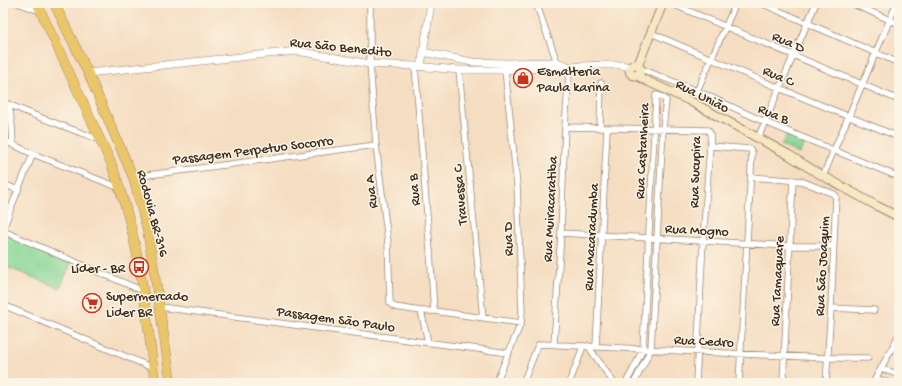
<svg xmlns="http://www.w3.org/2000/svg" width="902" height="386" font-family="'Gochi Hand',sans-serif">
<style>
.green{fill:#84d596;stroke:#60805a}
.lines{fill:none;stroke-linecap:round;stroke-linejoin:round}
.minor-casing{stroke:#988470;stroke-width:7}
.tertiary-casing{stroke:#988470;stroke-width:8}
.secondary-casing{stroke:#988470;stroke-width:10}
.trunk-casing{stroke:#988470;stroke-width:10}
.minor{stroke:#fff;stroke-width:5.5}
.tertiary{stroke:#fff;stroke-width:7}
.secondary{stroke:#f7e8c3;stroke-width:8}
.trunk{stroke:#ebc669;stroke-width:9}
.labels{text-anchor:middle;stroke-width:3;stroke-linejoin:round;paint-order:stroke}
.street-label{font-size:14px;fill:#3b2a1e;stroke:#fcf5e5}
.poi-label{font-size:14px;fill:#3b2a1e;stroke:#fcf5e5;text-anchor:start}
</style>
<rect width="100%" height="100%" fill="#fcf5e5"/>
<filter id="ink" filterUnits="userSpaceOnUse"><feTurbulence type="fractalNoise" baseFrequency=".025" numOctaves="2"/><feDisplacementMap in="SourceGraphic" scale="8" xChannelSelector="R" yChannelSelector="G"/><feConvolveMatrix kernelMatrix="1 2 1 2 8 2 1 2 1" color-interpolation-filters="sRGB"/></filter>
<filter id="wash" filterUnits="userSpaceOnUse"><feTurbulence type="fractalNoise" baseFrequency=".012" numOctaves="4" result="noise"/><feDisplacementMap in="SourceGraphic" scale="16" xChannelSelector="R" yChannelSelector="G"/><feGaussianBlur stdDeviation="0.9" result="paint"/><feColorMatrix in="noise" values="0 0 0 0 0 0 0 0 0 0 0 0 0 0 0 0 0 1.4 0 .05"/><feComposite in="paint" operator="in"/></filter>
<g filter="url(#wash)">
<rect width="100%" height="100%" fill="#f5ddc1"/>
<path class="green" d="M787,134L805,142L799,154L781,145Z
M3,233L71,263L60,288L7,267L3,263Z"/>
</g>
<g filter="url(#ink)">
<g class="lines">
<defs>
<path id="minor" d="M18,3L40,11
M370,3V64L376,145L388,242L390,303L393,306L395,307L421,311H434L521,323
M536,3L557,62
M670,3L899,100
M761,3L899,63
M851,3L899,24
M651,33L779,88L899,137
M415,66L430,251L434,311
M641,69L697,91L765,122L899,177
M459,70L483,318
M697,91L736,3
M3,102L34,115L100,140
M9,105L12,126L13,144
M565,127L708,130C712,134 710,140 710,146L703,241L696,383
M600,128L601,83
M758,138L816,3
M3,140L33,154L120,188
M710,146L750,149L752,152L739,383
M823,176L897,3
M133,177L376,145
M751,177L801,181L834,194L836,196L831,308L826,383
M3,184L18,190
M3,229L18,190L33,154
M3,231L143,291
M561,233L790,246H833
M3,305L153,368
M160,307C276,323 393,338 509,353
M831,308L874,310
M421,311L428,342
M554,344L561,233L565,127L569,74
M588,346L614,383
M596,347L607,129
M881,368L899,375
M876,378L889,383
M3,382L6,383
M496,383L521,323L522,311L517,185L505,70
M523,383L538,345L541,344L827,358H868
M569,383L579,358L583,346
M626,383L635,366L643,349L656,95C659,95 664,98 666,100L663,129L651,349L634,383
M783,383L793,180
M873,383L899,335"/>
<path id="tertiary" d="M423,52L472,62L505,63L557,62L566,65
M421,66L431,3
M88,73L297,51L370,64L415,66L459,70H505L602,65H621L630,67"/>
<path id="secondary" d="M629.5 70a5.5 5.5 0 1 1 11 0a5.5 5.5 0 1 1-11 0Z
M638,65L663,3
M636,75L649,82L688,100L758,138L789,155L816,172L877,206L899,217"/>
<path id="trunk" d="M37,3L111,163C121,190 129,217 135,245C145,290 149,337 155,383
M54,3L88,73L133,177L147,229L154,270L171,383"/>
</defs>
<use href="#minor" class="minor-casing"/>
<use href="#tertiary" class="tertiary-casing"/>
<use href="#secondary" class="secondary-casing"/>
<use href="#trunk" class="trunk-casing"/>
<use href="#minor" class="minor"/>
<use href="#tertiary" class="tertiary"/>
<use href="#secondary" class="secondary"/>
<use href="#trunk" class="trunk"/>
</g>
</g>
<defs>
<symbol id="shop-ring" viewBox="-11 -11 22 22"><circle r="9.5" fill="#fcf5e5" stroke="#c8321e" stroke-width="1.5"/><path d="M-5-2.5h2.3a2.7 3.5 0 0 1 5.4 0H5L5.5 6h-11ZM-1.5-2.5h3a1.5 2.3 0 0 0-3 0Z" fill="#c8321e"/></symbol>
<symbol id="bus-ring" viewBox="-11 -11 22 22"><circle r="9.5" fill="#fcf5e5" stroke="#c8321e" stroke-width="1.5"/><path d="M-5-6H5V4H4V6H2V4H-2V6H-4V4H-5ZM-3.5-4V0h7V-4ZM-3.5 1.2v1.5H-2V1.2ZM2 1.2v1.5H3.5V1.2Z" fill="#c8321e"/></symbol>
<symbol id="supermarket-ring" viewBox="-11 -11 22 22"><circle r="9.5" fill="#fcf5e5" stroke="#c8321e" stroke-width="1.5"/><path d="M-6-5.5h2.5l.6 2H6L4.5 2H-2.5L-4.4-4H-6ZM-1.5 3.2a1.3 1.3 0 1 0 .1 0ZM3 3.2a1.3 1.3 0 1 0 .1 0Z" fill="#c8321e"/></symbol>
</defs>
<g fill-rule="evenodd">
<use href="#shop-ring" x="512" y="67" width="22" height="22"/>
<use href="#bus-ring" x="128" y="256" width="22" height="22"/>
<use href="#supermarket-ring" x="81" y="292" width="22" height="22"/>
</g>
<g class="labels">
<g class="street-label">
<text transform="translate(789 41) rotate(23)" y="5">Rua D</text>
<text transform="translate(341 46) rotate(6)" y="5">Rua São Benedito</text>
<text transform="translate(779 75) rotate(23)" y="5">Rua C</text>
<text transform="translate(703 95) rotate(27)" y="5">Rua União</text>
<text transform="translate(774 113) rotate(23)" y="5">Rua B</text>
<text transform="translate(253 149) rotate(-7)" y="5">Passagem Perpetuo Socorro</text>
<text transform="translate(641 151) rotate(-87)" y="5">Rua Castanheira</text>
<text transform="translate(694 172) rotate(-88)" y="5">Rua Sucupira</text>
<text transform="translate(413 190) rotate(-95)" y="5">Rua B</text>
<text transform="translate(370 192) rotate(-97)" y="5">Rua A</text>
<text transform="translate(459 195) rotate(-95)" y="5">Travessa C</text>
<text transform="translate(549 209) rotate(-87)" y="5">Rua Muiracaratiba</text>
<text transform="translate(154 213) rotate(75)" y="5">Rodovia BR-316</text>
<text transform="translate(697 229) rotate(3)" y="5">Rua Mogno</text>
<text transform="translate(590 237) rotate(-87)" y="5">Rua Macaradumba</text>
<text transform="translate(507 239) rotate(-92)" y="5">Rua D</text>
<text transform="translate(821 266) rotate(-87)" y="5">Rua São Joaquim</text>
<text transform="translate(776 281) rotate(-87)" y="5">Rua Tamaquare</text>
<text transform="translate(336 318) rotate(8)" y="5">Passagem São Paulo</text>
<text transform="translate(704 340) rotate(3)" y="5">Rua Cedro</text>
</g>
<g class="poi-label">
<text x="537" y="75">Esmalteria<tspan x="537" dy="16">Paula karina</tspan></text>
<text x="125" y="272" text-anchor="end">Líder - BR</text>
<text x="106" y="300">Supermercado<tspan x="106" dy="16">Lider BR</tspan></text>
</g>
</g>
<rect width="902" height="386" fill="none" stroke="#fcf5e5" stroke-width="16"/>
</svg>
